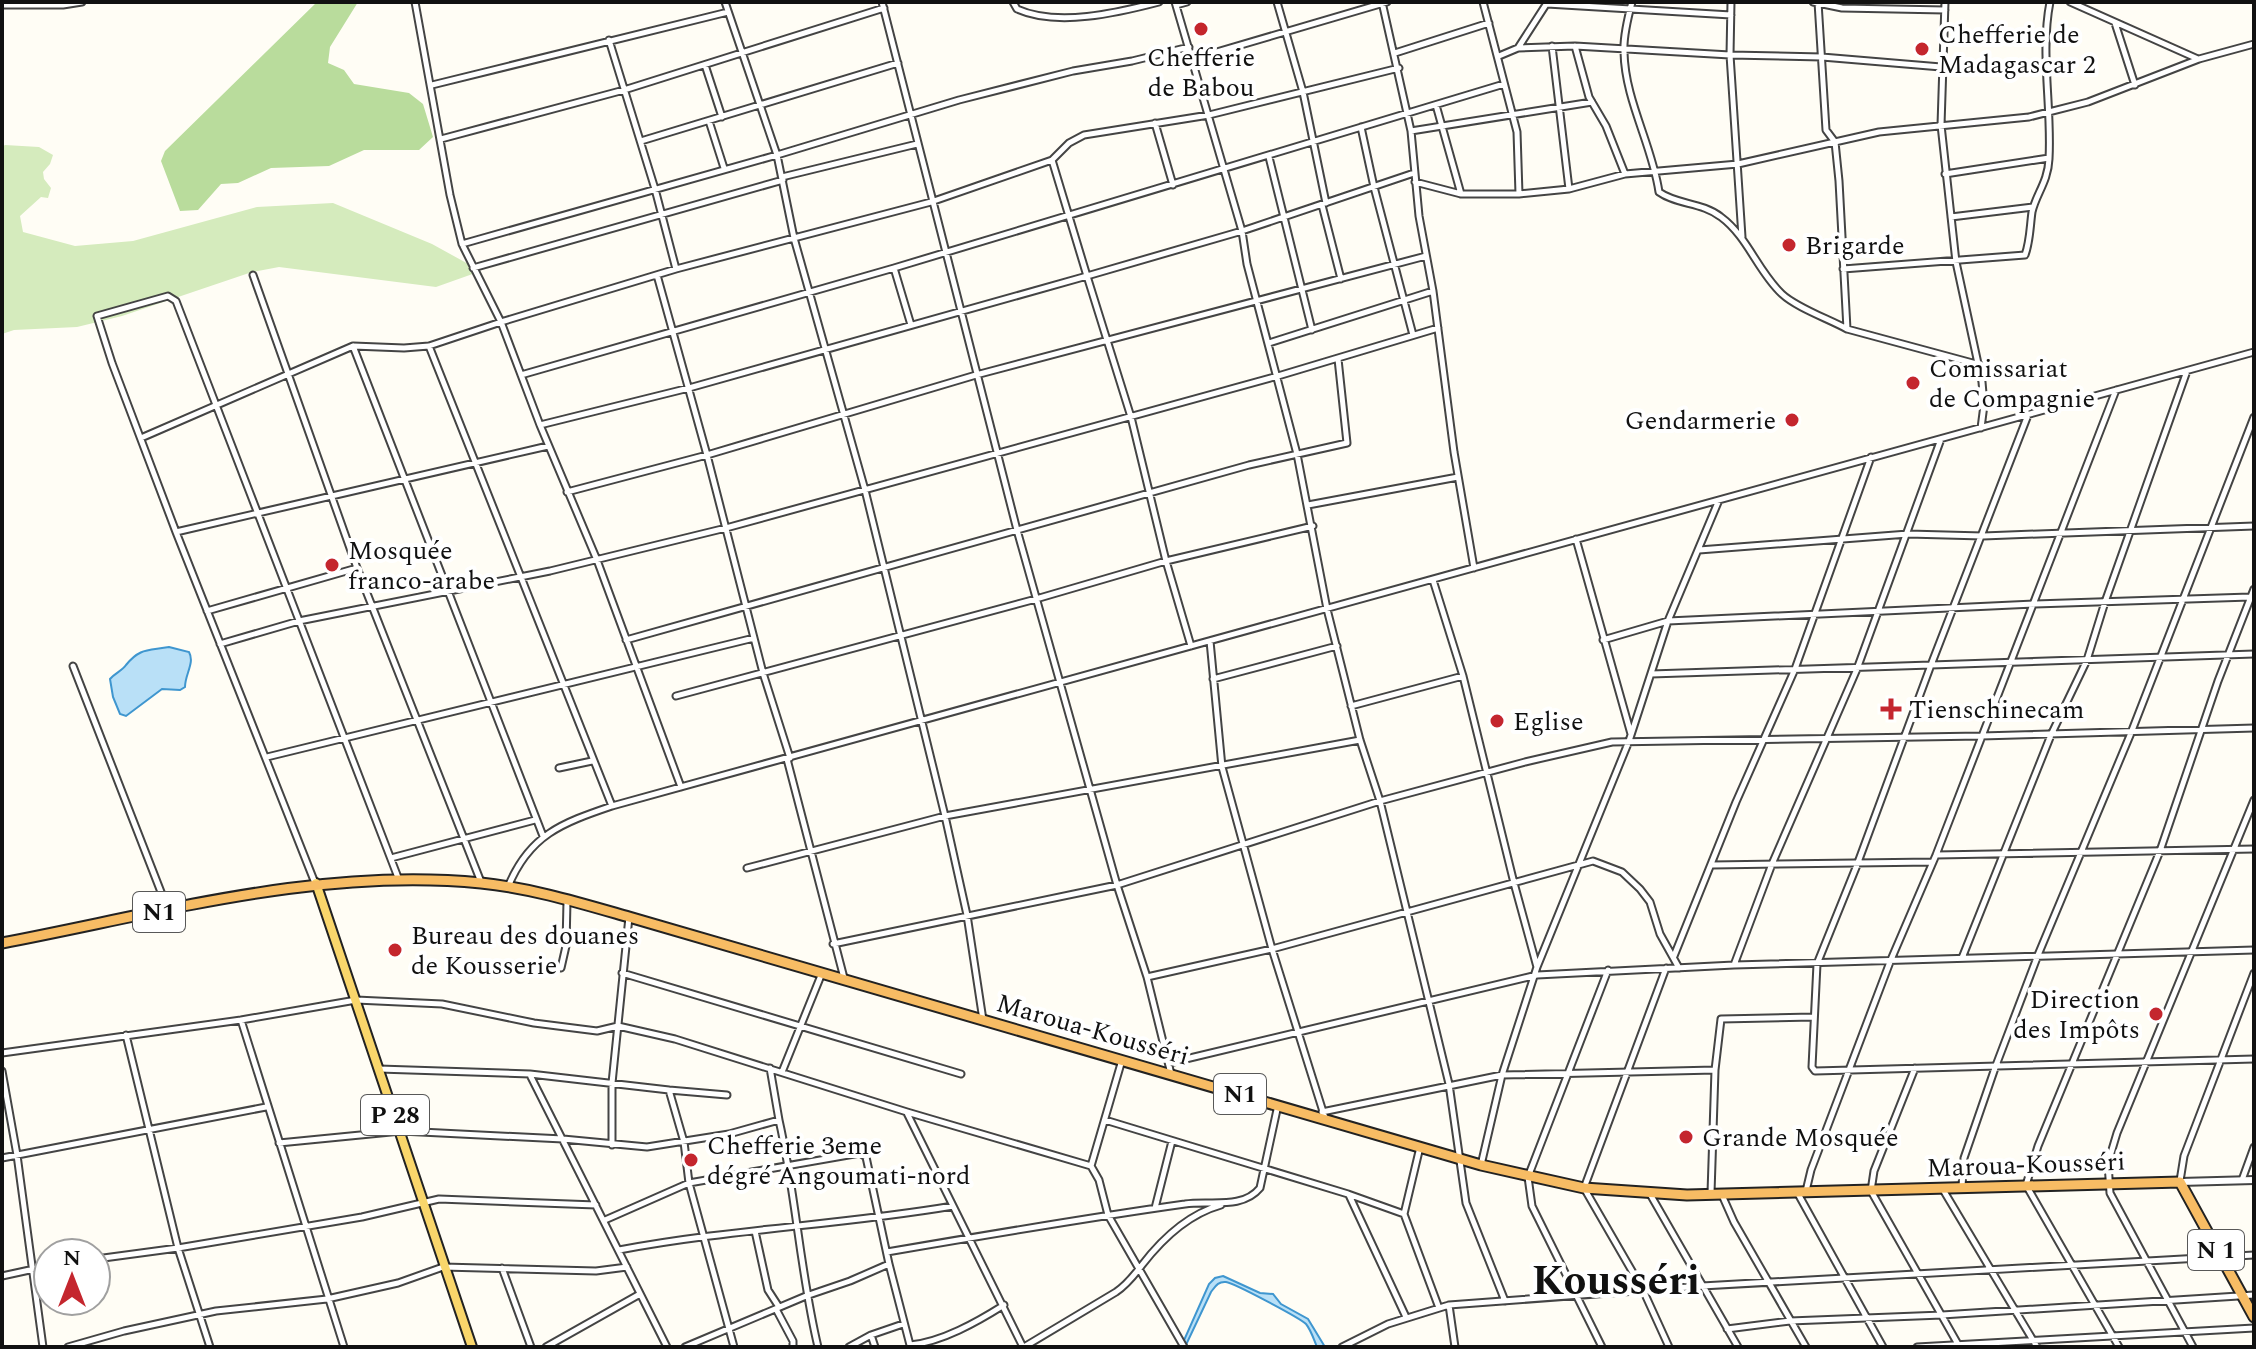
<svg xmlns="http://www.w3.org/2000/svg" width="2256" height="1349" font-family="Spectral,serif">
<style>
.green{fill:#d5ebbd}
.forest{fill:#b9dc9c}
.water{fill:#b9e0f7;stroke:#3f96cf;stroke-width:2}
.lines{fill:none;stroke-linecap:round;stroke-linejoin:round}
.minor-casing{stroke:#444;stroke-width:9}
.tertiary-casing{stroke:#444;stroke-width:10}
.primary-casing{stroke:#222;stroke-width:12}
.trunk-casing{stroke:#222;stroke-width:13}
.minor{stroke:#fff;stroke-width:5}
.tertiary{stroke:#fff;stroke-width:6}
.primary{stroke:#f9d66b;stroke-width:8}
.trunk{stroke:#f7bc64;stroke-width:9}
.poi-dot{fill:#c4262e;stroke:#fff;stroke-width:3}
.labels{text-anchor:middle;stroke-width:8;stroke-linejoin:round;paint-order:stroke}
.shield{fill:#fff;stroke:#585858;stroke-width:2}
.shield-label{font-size:24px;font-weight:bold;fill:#111}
.poi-label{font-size:26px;fill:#111;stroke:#fff;text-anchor:start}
.street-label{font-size:26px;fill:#111;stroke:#fff}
.town-label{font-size:42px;font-weight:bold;fill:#111;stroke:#fff}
</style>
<rect width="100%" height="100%" fill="#fffdf5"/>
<path class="green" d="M5,145L39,147L53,155L50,164L43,172L44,179L51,188L48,198L41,197L20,216L23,232L75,246L133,241L257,207L333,203L432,244L481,271L436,287L279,267L252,272L122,316L77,327L14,330L2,334V147Z"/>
<path class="forest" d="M317,2H358L330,47L328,63L344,70L354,84L409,93L423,104L433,137L419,150H364L329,166L271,168L238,183L221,184L198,210L180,211L161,161L165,151Z"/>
<path class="water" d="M169,647L189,652C195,663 185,674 185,687L180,690L162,689L126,716L120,714L113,697L110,679C115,673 122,671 126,665C140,648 147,651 169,647Z
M1223,1276L1260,1293L1273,1294L1281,1304L1308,1319L1325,1347H1317C1314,1340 1311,1330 1306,1324C1300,1318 1234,1283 1226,1282C1218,1281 1215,1287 1211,1292L1185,1347H1181L1209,1284L1215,1278Z"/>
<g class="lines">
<defs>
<path id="minor" d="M415,2L450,195L462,244L501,322L540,425L597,560L681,787
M725,2L777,155L794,238L865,490L945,816L967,915L983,1020
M882,2L1017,530L1117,885L1147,977L1171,1074
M1013,2L1017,9C1057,27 1117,13 1159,2
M1175,2L1242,231L1247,264L1297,454L1327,609L1360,740L1380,801L1449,1084L1466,1203L1505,1301
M1277,2L1303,92L1326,203
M1382,2L1411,131L1419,216L1433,291L1454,452L1474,568
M1632,2C1628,17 1623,36 1624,52C1625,101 1652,144 1659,192C1677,205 1702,202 1721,217C1748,237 1758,272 1782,294C1797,308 1829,319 1847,329L1839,181L1835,142L1826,130L1818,2
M1731,2L1730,55L1742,237
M1813,2L1842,8L1945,10
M1945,2L1941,125L1956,262L1982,382L1984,405L1981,428
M2070,2L2198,59
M1547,4L1731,15
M2,5H63L82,2
M1176,5L1187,2
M2115,23L2135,85
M609,40L655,189L676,269
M1575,46L1589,97L1606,126L1625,174
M1518,48L1547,3
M1395,53L1489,23
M1499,56L1518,48L1575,46L1730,55L1822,57L1941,67
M1193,59L1387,2
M705,65L722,117
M432,85L728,12
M1436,105L1461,194
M709,121L724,168
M1155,123L1173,185
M1361,127L1374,187L1413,335
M1411,131L1592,102
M441,139L624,90L884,8
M641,141L898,63
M1269,157L1312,330
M1052,160L1069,143L1084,135L1209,115L1399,68
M1945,174L2049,158
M782,177L917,144
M1415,182L1461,194H1519L1517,132L1483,2
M1569,189L1625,174L1738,164L1879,132L2029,117L2088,102L2199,59L2254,44
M1519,194L1569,189L1552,46
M1322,205L1341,279
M1951,217L2033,207
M462,244L777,155L959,100L1073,71L1132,61L1189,47
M473,268L783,180
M894,268L911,325
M1843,269L2025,255C2030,242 2030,226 2032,212C2036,194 2048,182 2049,159C2052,107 2040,53 2050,2
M253,275L357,568L481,882
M657,275L707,455L763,673L790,758
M1847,329L1980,365
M1269,343L1433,291
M353,346L543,836
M429,346L612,806
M521,375L894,268L1504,84
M141,438L353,346L404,348L429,346L501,322L676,269L931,202L1052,160L1087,276L689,388L540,425
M567,492L707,455L976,375L1426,256
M1308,505L1458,477
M176,532L548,446
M1576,539L1631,734
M1699,550L1908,534L1983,536L2254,526
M1433,580L1463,676L1514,883L1537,967L1502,1075L1481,1165
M207,611L357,568
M626,640L1249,465L1347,443L1338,359
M1603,640L1668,621L2035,604L2250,597
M1210,641L1222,767L1272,949L1325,1118
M220,644L299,621L550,571L726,528L1278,376L1438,328
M1191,646L1166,561L1131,417L1087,276L1242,231L1414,173
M2254,654L1931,665L1857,865L1817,964L1812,1067L1815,1071L2254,1059
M73,666L168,910
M1651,674L1931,665L2028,415
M1213,679L1337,646
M676,696L1036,599L1166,561L1313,526
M1351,706L1463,676
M267,757L754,638
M787,759L844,978
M559,768L592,761
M1936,855L2254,849
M391,858L535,820
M1712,865L1933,862
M747,868L945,816L1360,740
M315,883L176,532L112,363L97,316L168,296L176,301L399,880
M508,887C529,835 562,823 612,806L2254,352
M833,944L1117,885L1380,801L1525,762L1612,742L1981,736L2254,728
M1674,956L1736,802L1795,669L1871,457
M1962,958L2051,735L2087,660L2105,602L2187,371
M1734,965L1772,864L1857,669L1941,439
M1537,967L1629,741L1668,621L1719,500
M561,968L566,946L567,901
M1666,968L1584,1188L1643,1290L1669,1347
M622,973L961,1074
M1147,977L1272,949L1593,861L1622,872L1640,889L1650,902L1660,934L1679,968
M241,1020L344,1347
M126,1035L178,1248L210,1347
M2,1053L241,1020L356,1000L442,1004L534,1023L597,1031L618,1026L675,1039L907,1112L1091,1166L1099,1180L1108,1215L1184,1347
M1169,1063L1537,975L1734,965L2254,950
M770,1068L779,1120
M1915,1068L1874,1171L1871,1191L1959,1346
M379,1069L530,1074L669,1090L684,1142L689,1183L734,1347
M2,1071L17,1155L43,1347
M782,1072L822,973
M530,1075L667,1347
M669,1090L727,1095
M1322,1112L1502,1075L1715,1070
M907,1113L1023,1347
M1105,1120L1348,1194L1404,1214
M279,1143L401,1131L563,1139L647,1147L729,1134L779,1120C796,1195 800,1272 818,1347
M612,1145V1083L629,917
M1420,1147L1404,1214L1439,1308
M2,1158L266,1107
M1091,1166L1122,1060
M2242,1180L2254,1147
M2180,1181L2184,1156L2254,973
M1962,1186L1964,1158L1995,1068L2038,955L2131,733L2254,417
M1942,1188L2037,1347
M1806,1191L1811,1170L1890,962L1936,855L2116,390
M1797,1192L1883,1347
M1711,1193L1715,1070L1721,1019L1813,1017
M1650,1194L1738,1347
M1349,1195L1406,1317
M1722,1195L1734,1222L1806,1347
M1155,1208L1172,1141
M605,1220L689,1183L860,1153L866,1157L889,1264L850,1281L806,1296L685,1347
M755,1231L768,1290L779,1307
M619,1250C730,1229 842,1225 953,1206
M887,1252C986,1235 1085,1218 1185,1204C1209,1200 1242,1210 1260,1188L1278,1105
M96,1259L178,1248L362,1217L439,1199L596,1205
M889,1264L910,1345C942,1342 977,1322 1004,1305
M502,1268L531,1347
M2,1276L48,1266
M1449,1305L1455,1347
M776,1309L793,1341V1347
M1727,1329L1790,1321L1942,1315L2254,1295
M871,1335L903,1324
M68,1347L124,1331L216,1311L327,1299L398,1283L443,1267L596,1271L627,1267
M546,1347L640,1294
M849,1347L871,1335L875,1347
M1024,1347L1116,1292C1128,1284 1134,1275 1142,1265C1162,1239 1189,1214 1221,1205
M1342,1347L1388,1324L1449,1305L1702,1286L2254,1255
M1602,1347L1532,1206L1528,1177L1608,970
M1917,1347L2254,1328
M2119,1347L2026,1185L2038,1146L2160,851L2218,681L2254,589
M2193,1347L2110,1193L2108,1163L2117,1133L2254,800"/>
<path id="tertiary" d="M2180,1182L2254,1180"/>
<path id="primary" d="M316,883L472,1347"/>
<path id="trunk" d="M2,943C160,913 319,867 481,883C531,888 580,903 629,917L1481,1165L1584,1188L1687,1195L2180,1182L2254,1317"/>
</defs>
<use href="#minor" class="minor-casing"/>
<use href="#tertiary" class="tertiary-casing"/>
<use href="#primary" class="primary-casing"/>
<use href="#trunk" class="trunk-casing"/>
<use href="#minor" class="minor"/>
<use href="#tertiary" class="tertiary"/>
<use href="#primary" class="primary"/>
<use href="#trunk" class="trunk"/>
</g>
<g class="poi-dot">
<circle cx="1201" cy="29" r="8"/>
<circle cx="1922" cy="49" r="8"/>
<circle cx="1789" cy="245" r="8"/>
<circle cx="1913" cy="383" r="8"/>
<circle cx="1792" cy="420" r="8"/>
<circle cx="332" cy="565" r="8"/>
<path d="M1887 697h8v8h8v8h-8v8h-8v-8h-8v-8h8z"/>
<circle cx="1497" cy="721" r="8"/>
<circle cx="395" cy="950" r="8"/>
<circle cx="2156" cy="1014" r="8"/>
<circle cx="1686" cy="1137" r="8"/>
<circle cx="691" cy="1160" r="8"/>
</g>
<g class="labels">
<g class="shield">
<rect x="133" y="892" width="52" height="40" rx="6"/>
<rect x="1214" y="1074" width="52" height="40" rx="6"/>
<rect x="361" y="1095" width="68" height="40" rx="6"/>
<rect x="2188" y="1230" width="56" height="40" rx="6"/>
</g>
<g class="shield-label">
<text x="159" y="920">N1</text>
<text x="1240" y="1102">N1</text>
<text x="395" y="1123">P 28</text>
<text x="2216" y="1258">N 1</text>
</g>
<g class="poi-label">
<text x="1938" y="43">Chefferie de<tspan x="1938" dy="30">Madagascar 2</tspan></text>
<text x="1201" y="66" text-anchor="middle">Chefferie<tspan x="1201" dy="30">de Babou</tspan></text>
<text x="1805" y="254">Brigarde</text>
<text x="1929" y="377">Comissariat<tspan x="1929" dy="30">de Compagnie</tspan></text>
<text x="1776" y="429" text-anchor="end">Gendarmerie</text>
<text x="348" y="559">Mosquée<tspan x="348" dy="30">franco-arabe</tspan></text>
<text x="1909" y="718">Tienschinecam</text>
<text x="1513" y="730">Eglise</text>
<text x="411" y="944">Bureau des douanes<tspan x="411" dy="30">de Kousserie</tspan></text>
<text x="2140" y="1008" text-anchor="end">Direction<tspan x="2140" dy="30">des Impôts</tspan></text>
<text x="1702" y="1146">Grande Mosquée</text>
<text x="707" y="1154">Chefferie 3eme<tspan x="707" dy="30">dégré Angoumati-nord</tspan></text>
</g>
<g class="street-label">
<text transform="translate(1093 1029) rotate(16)" y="9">Maroua-Kousséri</text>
<text transform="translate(2026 1164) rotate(-2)" y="9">Maroua-Kousséri</text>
</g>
<g class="town-label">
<text x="1616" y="1294">Kousséri</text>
</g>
</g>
<rect width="2256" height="1349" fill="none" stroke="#111111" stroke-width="8"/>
<g transform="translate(72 1277)"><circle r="38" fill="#ffffff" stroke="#a0a0a0" stroke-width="2"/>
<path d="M0-6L14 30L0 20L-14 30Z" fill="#c4262e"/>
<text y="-12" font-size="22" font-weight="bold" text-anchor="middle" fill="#111111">N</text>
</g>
</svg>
